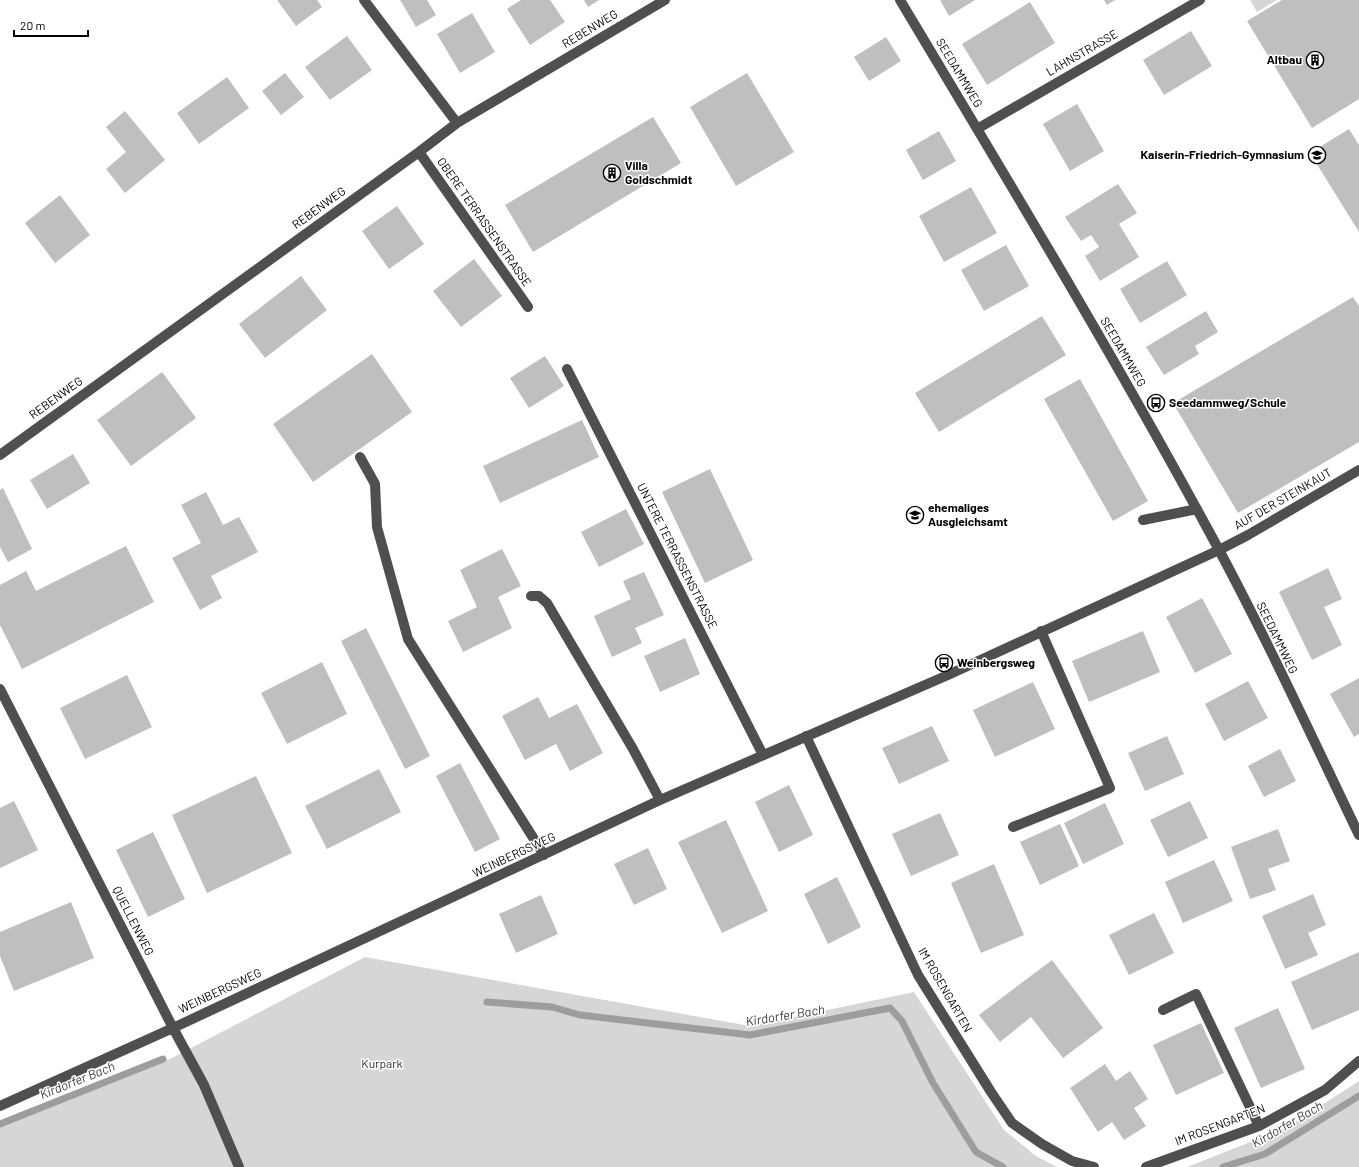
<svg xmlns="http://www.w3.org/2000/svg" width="1359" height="1167" font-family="Barlow,sans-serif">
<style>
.green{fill:#d6d6d6}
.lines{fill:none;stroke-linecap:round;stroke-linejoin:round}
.stream{stroke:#9d9d9d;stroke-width:7}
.building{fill:#bfbfbf}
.minor{stroke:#4f4f4f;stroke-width:10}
.labels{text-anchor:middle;stroke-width:3;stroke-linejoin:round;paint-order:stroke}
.street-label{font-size:12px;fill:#000;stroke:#fff}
.poi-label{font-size:12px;font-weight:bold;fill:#000;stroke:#fff;text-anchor:start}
.park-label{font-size:12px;fill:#2d2d2d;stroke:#fff}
.water-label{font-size:13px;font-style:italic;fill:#3e3e3e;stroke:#fff}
</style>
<rect width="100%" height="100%" fill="#fff"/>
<path class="green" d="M1250,0H1277L1257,12Z
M365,957L750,1026L914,992L1004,1130L1036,1156L1057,1167H0V1127L172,1058Z
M1359,1081V1167H1187L1286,1128Z"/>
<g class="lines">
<path class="stream" d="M487,1002L552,1007L580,1015L750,1035L890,1008L902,1021L933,1083L976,1152L1003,1167
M0,1124L163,1059
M1223,1167L1265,1154L1359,1096"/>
</g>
<path class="building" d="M277,0H317L322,7L296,26Z
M400,0H427L436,15L416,27Z
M521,0H550L565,22L530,45L507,9Z
M584,0H599L588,7Z
M940,0H975L949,16Z
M1104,0H1115L1107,5Z
M1282,0H1359V99L1312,128L1247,21Z
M1030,2L1055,43L987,85L962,44Z
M472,13L495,52L460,73L437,34Z
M1191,31L1212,66L1164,95L1143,60Z
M347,36L372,70L330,100L305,67Z
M886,37L901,61L869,81L854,57Z
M285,73L304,97L281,115L262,91Z
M747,73L794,152L736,186L690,107Z
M227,77L249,108L199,144L177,113Z
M1077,104L1104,151L1070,171L1043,124Z
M125,111L165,160L125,193L106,169L126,152L106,127Z
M653,117L681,163L533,252L505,205Z
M1349,129L1359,145V232L1310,153Z
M939,131L956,161L923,180L906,150Z
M1118,184L1137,213L1119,224L1139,257L1100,281L1085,256L1099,247L1091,235L1081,241L1065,217Z
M971,187L997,233L944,262L919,216Z
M60,195L90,235L55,263L25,223Z
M397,206L424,244L389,269L362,231Z
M1006,245L1029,286L984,311L961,270Z
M474,259L502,296L461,327L433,291Z
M1167,261L1187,295L1140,323L1120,289Z
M301,276L327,310L265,358L239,324Z
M1353,297L1359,306V442L1238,513L1173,403Z
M1206,311L1218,332L1195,346L1199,354L1164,375L1146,347Z
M1042,316L1066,355L939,432L915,393Z
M372,354L412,412L313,482L273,424Z
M545,356L564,386L529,408L510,378Z
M162,372L196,418L131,466L97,420Z
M1080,379L1148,501L1113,521L1044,399Z
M582,420L599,457L500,503L483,466Z
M73,454L90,483L47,509L30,480Z
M710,469L753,560L705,583L662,492Z
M3,488L32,549L8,562L0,547V490Z
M206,492L223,525L239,517L258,552L211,576L222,598L200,610L172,558L201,543L181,505Z
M626,509L644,544L599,567L581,532Z
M126,546L154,602L22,669L0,625V585L26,571L36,591Z
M502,549L521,586L498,597L512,628L463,652L448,621L477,607L460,570Z
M1328,568L1342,599L1324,607L1342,645L1312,660L1279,592Z
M644,572L664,615L635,628L642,643L612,657L594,616L631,599L623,581Z
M1202,598L1232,654L1195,673L1166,617Z
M366,628L430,756L405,769L341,641Z
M1143,631L1160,672L1089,702L1072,661Z
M685,638L700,674L660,692L644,656Z
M322,662L347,714L287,744L261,693Z
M127,675L152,727L85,759L60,708Z
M1359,678V734L1354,737L1330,694Z
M1248,681L1268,718L1224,741L1205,704Z
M1033,682L1055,729L995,757L973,710Z
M538,697L549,718L577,704L603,753L570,771L556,744L525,760L502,716Z
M932,726L949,761L899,784L882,748Z
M1167,736L1184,774L1145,791L1128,753Z
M1280,749L1296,781L1264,797L1248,766Z
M460,763L500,839L475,852L436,776Z
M379,769L401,812L327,849L305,806Z
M256,776L292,853L207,893L172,815Z
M789,785L813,835L779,852L755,802Z
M14,801L38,850L0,868V808Z
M1190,801L1208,838L1168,857L1150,820Z
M1105,803L1124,844L1083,864L1064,823Z
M940,813L959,855L911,876L892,834Z
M726,820L768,911L722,933L678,842Z
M1060,824L1079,866L1040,885L1020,842Z
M1278,829L1290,861L1268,869L1276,890L1250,899L1231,847Z
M153,832L185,899L148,917L116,850Z
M648,848L667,889L634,905L614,864Z
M1214,860L1233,901L1183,923L1165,882Z
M994,864L1024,935L981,953L951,883Z
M837,877L861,927L828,944L804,894Z
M1313,894L1326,925L1308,933L1318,955L1285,969L1262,916Z
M541,895L558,934L516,953L499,914Z
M71,902L94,958L14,991L0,956V932Z
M1154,913L1174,953L1129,975L1109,935Z
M1359,952V1010L1312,1030L1291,982Z
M1052,960L1103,1028L1063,1058L1031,1017L1000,1042L979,1015Z
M1278,1008L1305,1069L1261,1088L1234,1028Z
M1201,1023L1224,1073L1176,1095L1153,1045Z
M1105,1064L1116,1081L1130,1071L1148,1099L1134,1108L1146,1126L1124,1140L1112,1122L1098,1132L1070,1088Z"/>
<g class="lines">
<path class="minor" d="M364,0L457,123
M900,0C1004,174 1109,347 1206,526C1261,626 1309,731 1359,835
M977,129L1200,0
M419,152L528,307
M567,369L763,755
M0,455L419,152L457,123L665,0
M360,457L375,484L377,527L408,639L544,855
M1143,520L1197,509
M531,596H539L547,603L633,749L660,800
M0,689L173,1028L204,1085L239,1167
M806,736L918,975L991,1092L1012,1123L1042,1144L1072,1161L1094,1167
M1013,827L1110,788L1041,631
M1163,1010L1196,994L1259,1126
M0,1106L173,1028L660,800L948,675L1219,550L1248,535L1359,470
M1146,1167L1259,1126L1325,1090L1359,1061"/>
</g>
<defs>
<symbol id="building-ring" viewBox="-11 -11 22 22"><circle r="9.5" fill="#fff" stroke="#000" stroke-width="1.5"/><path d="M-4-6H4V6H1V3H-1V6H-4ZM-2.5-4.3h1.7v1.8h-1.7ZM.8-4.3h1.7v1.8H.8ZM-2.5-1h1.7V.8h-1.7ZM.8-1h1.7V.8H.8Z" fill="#000"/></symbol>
<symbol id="school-ring" viewBox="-11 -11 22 22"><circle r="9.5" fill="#fff" stroke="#000" stroke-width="1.5"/><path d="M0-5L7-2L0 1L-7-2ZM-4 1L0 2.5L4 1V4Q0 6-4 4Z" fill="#000"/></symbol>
<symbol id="bus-ring" viewBox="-11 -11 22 22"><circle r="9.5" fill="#fff" stroke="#000" stroke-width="1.5"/><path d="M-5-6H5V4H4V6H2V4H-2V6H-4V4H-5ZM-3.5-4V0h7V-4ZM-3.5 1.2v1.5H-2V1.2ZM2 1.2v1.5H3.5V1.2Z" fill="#000"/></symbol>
</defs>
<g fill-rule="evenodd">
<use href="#building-ring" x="1305" y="50" width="20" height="20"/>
<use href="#school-ring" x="1307" y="145" width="20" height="20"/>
<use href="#building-ring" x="602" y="163" width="20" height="20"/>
<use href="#bus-ring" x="1146" y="393" width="20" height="20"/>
<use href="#school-ring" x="905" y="505" width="20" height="20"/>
<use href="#bus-ring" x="934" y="653" width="20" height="20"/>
</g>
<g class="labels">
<g class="street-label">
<text transform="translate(590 29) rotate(-31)" y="4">REBENWEG</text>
<text transform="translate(1082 53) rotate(-30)" y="4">LAHNSTRASSE</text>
<text transform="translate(959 73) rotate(59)" y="4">SEEDAMMWEG</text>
<text transform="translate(319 208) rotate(-36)" y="4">REBENWEG</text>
<text transform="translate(484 222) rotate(55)" y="4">OBERE TERRASSENSTRASSE</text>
<text transform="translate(1123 352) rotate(60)" y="4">SEEDAMMWEG</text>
<text transform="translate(56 398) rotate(-36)" y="4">REBENWEG</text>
<text transform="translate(1283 499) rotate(-30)" y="4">AUF DER STEINKAUT</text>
<text transform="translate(677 556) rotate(63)" y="4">UNTERE TERRASSENSTRASSE</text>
<text transform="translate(1277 638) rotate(64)" y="4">SEEDAMMWEG</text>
<text transform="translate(514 855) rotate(-25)" y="4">WEINBERGSWEG</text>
<text transform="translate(133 921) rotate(63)" y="4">QUELLENWEG</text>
<text transform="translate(945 990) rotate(60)" y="4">IM ROSENGARTEN</text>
<text transform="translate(220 991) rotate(-25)" y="4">WEINBERGSWEG</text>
<text transform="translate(1220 1125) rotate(-21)" y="4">IM ROSENGARTEN</text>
</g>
<g class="poi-label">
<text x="1302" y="64" text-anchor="end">Altbau</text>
<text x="1304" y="159" text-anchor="end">Kaiserin-Friedrich-Gymnasium</text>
<text x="625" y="170">Villa<tspan x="625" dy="14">Goldschmidt</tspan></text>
<text x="1169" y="407">Seedammweg/Schule</text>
<text x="928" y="512">ehemaliges<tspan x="928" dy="14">Ausgleichsamt</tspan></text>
<text x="957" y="667">Weinbergsweg</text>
</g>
<g class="park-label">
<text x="382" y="1068">Kurpark</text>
</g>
<g class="water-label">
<text transform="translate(785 1015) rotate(-9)" y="5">Kirdorfer Bach</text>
<text transform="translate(77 1080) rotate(-22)" y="5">Kirdorfer Bach</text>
<text transform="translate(1287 1124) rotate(-30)" y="5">Kirdorfer Bach</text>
</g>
</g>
<path d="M14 30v6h74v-6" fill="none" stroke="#000000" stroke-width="2"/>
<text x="20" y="30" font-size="12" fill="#000000" stroke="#ffffff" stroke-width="3" paint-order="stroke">20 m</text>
</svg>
